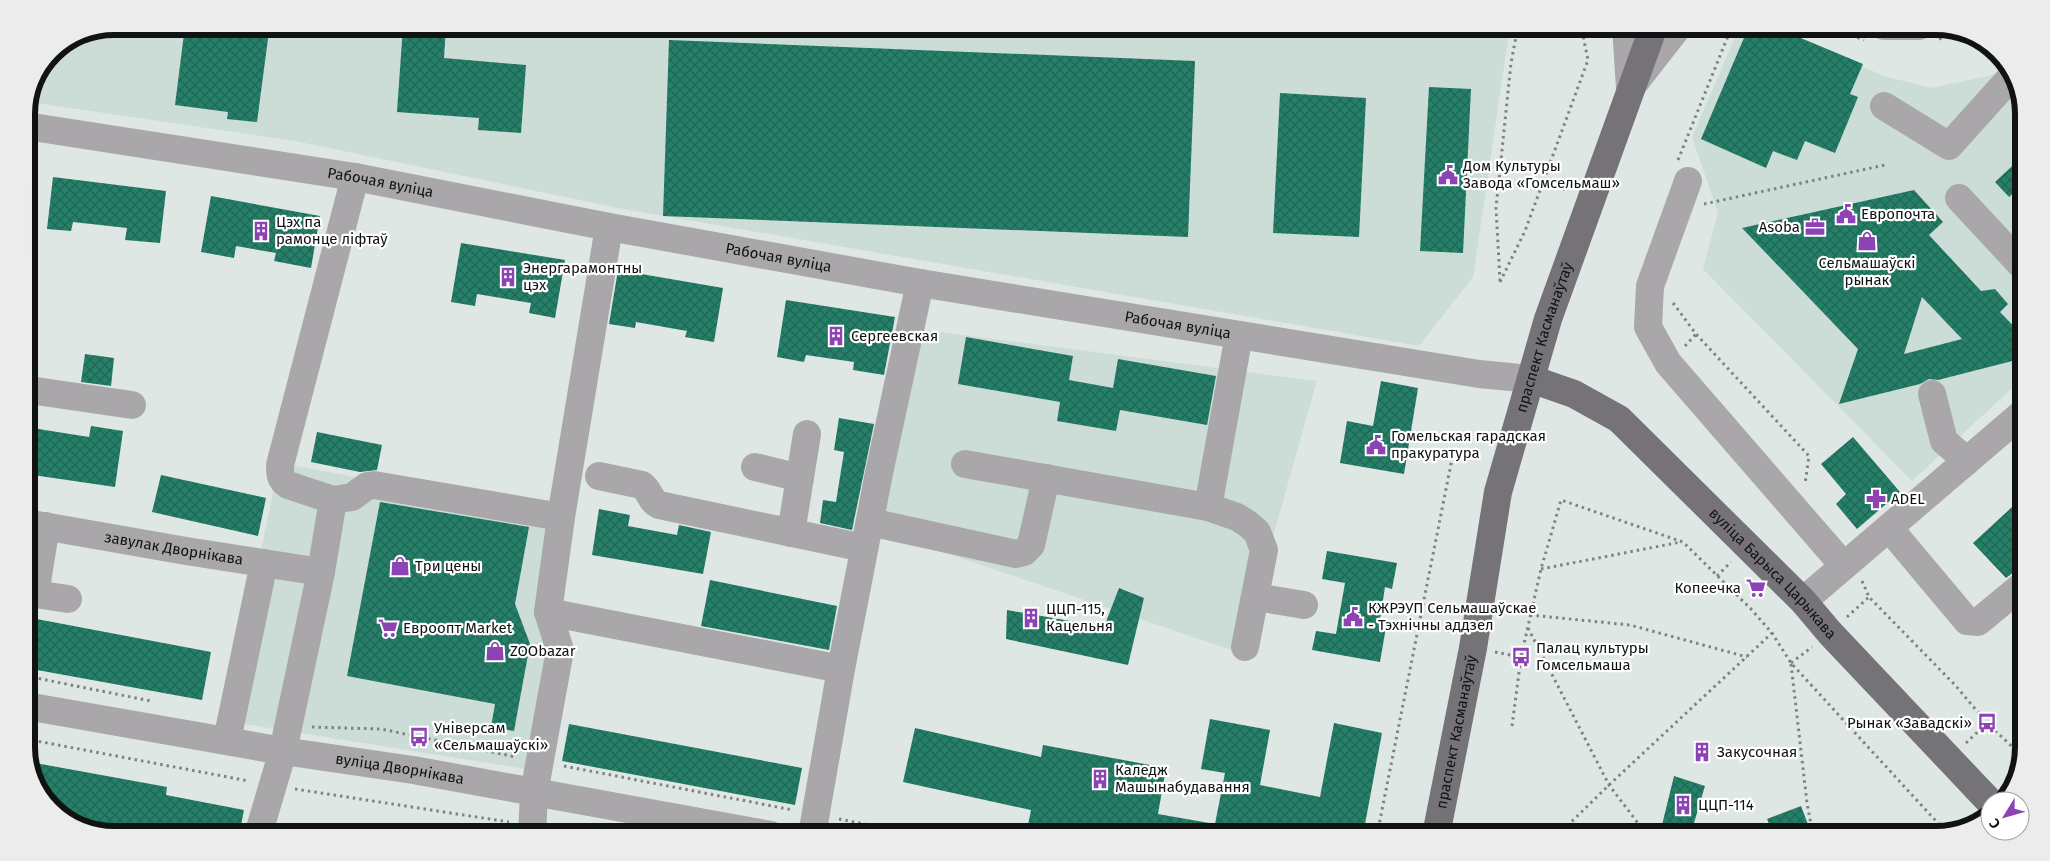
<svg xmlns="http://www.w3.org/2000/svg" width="2050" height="861" font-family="'Fira Sans',sans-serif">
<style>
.built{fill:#ccdcd6}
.building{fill:url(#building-cross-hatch);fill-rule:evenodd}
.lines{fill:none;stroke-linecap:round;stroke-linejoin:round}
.path{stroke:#7e8381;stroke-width:3;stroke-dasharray:2.5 4;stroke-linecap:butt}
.minor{stroke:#a9a7aa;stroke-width:28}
.major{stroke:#767378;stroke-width:28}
.labels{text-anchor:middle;stroke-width:4.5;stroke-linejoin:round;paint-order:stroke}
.poi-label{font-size:15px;fill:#101312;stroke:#fff;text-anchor:start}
.street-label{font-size:15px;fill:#101312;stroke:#fff}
.rim{fill:none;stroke:#101312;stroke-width:6}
</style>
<defs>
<pattern id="building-cross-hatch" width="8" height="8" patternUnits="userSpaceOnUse" patternTransform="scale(1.25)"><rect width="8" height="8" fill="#267f69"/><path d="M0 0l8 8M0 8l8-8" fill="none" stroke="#1f6755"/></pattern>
</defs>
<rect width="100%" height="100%" fill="#dfe7e4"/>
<path class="built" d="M114,26H1510L1473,277L1419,346L618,208L295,141L29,102L52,52L81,33Z
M1740,26H1771L1884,76L1931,88L2011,71L2024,109V377L1912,481L1703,269L1718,213L1692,137Z
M917,329L1317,381L1240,653L890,534L872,532Z
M279,463L553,513V655L532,770L226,721Z"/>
<path class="building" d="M185,26H231L269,31L257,122L227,119L228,112L175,105Z
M403,26H446L444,58L526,65L521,133L478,130L479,118L397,112Z
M1749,26H1772L1863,64L1850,94L1858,97L1835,153L1805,141L1797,160L1773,151L1766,168L1701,139Z
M669,40L1195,61L1188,237L663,216Z
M1429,87L1471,89L1463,253L1420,251Z
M1280,93L1366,98L1359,237L1273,233Z
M2024,155V184L2009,197L1995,182Z
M53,177L166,191L160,243L125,240L127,228L73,222L71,231L47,229Z
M1914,190L1943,222L1929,235L1981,291L1995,289L2008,304L2000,312L2024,337V358L1938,380L1929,379L1920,384L1839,404L1858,349L1742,228ZM1922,297L1962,339L1904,354Z
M211,196L320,216L311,268L274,261L276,253L236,246L234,258L201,252Z
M461,243L565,260L555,318L529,313L531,303L477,294L475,306L451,302Z
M618,270L723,288L714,342L685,337L687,331L636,322L635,328L609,324Z
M786,300L895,317L884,375L853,370L854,362L806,355L804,362L777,357Z
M966,337L1073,356L1069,380L1113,388L1118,359L1216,376L1207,425L1120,410L1116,431L1057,421L1060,402L958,384Z
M85,354L114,358L111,386L81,382Z
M1381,381L1418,388L1404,474L1340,463L1347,421L1373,426Z
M839,418L874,424L852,530L820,523L823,500L836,502L844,452L834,450Z
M91,426L123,431L115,487L26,474V427L89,437Z
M317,432L382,445L377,470L360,472L311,462Z
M1853,437L1900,492L1857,529L1836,504L1846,494L1821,464Z
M161,475L266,498L258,536L152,512Z
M2024,496V565L2006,578L1973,543Z
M380,502L529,527L515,604L530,644L514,731L491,727L495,704L347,676Z
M599,509L630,515L628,526L677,535L679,525L711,532L703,574L592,555Z
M1327,551L1397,563L1392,589L1385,587L1379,626L1386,627L1380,662L1312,650L1316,631L1336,634L1345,583L1322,579Z
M710,580L837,606L829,650L701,626Z
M1119,588L1144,598L1128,665L1006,639L1007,610L1104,627Z
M26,617L211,652L202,700L26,668Z
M1210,719L1270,730L1260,785L1320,797L1334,723L1382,733L1363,835H1055L1027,830L1031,810L903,782L915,728L1041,757L1043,745L1166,768L1158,814L1215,824L1225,773L1201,769Z
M569,724L802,768L795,805L562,761Z
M30,762L167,787L166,795L244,810L239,835H119L80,827L44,800Z
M1674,776L1705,786L1691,833L1662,825Z
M1801,806L1812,835H1774L1767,819Z"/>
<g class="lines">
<path class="path" d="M1827,26L1864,40
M1939,39L1959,31
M1678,160L1732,26
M1545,181L1569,191
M1704,204L1885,165
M1500,281L1496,208L1511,63L1518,26
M1500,282L1525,231L1588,60L1581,26
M1673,303L1696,334L1809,456L1805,484
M1685,346L1696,334
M1541,569L1681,542
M1717,576L1731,562
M1862,581L1869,597L1955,685L1987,723L2022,756
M1530,615L1630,625L1747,657
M1847,617L1869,597
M1528,628L1609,785L1647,835
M1495,652L1521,657
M1791,663L1812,647
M1791,664L1807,803L1813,835
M26,676L151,701
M1512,726L1521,657L1541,569L1561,500L1683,542L1751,609L1772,633L1791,663L1946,832
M312,727L381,729L516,757
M26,739L249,781
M1966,743L1987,723
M564,766L793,810
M295,789L509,822
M839,819L921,835
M556,831L575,835
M499,835L508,824
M1377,835L1453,454
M1558,835L1609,785L1772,633"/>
<g class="minor">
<path d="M1626,26L1630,88"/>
<path d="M1884,26H1919"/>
<path d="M1636,81L1679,26"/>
<path d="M1884,106L1949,146L2012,76"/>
<path id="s1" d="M26,126L355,177L609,227L920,283L1479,374L1531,379"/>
<path d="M1688,181L1650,286L1648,327L1668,363L1844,566"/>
<path d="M1959,198L2024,268"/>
<path d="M26,392L36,391L132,405"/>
<path d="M1932,394L1944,441L1967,461"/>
<path d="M965,464L1208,507L1239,335"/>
<path d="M755,467L800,478"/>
<path d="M599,476L642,485C650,491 650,501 659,505L864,548"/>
<path d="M333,500L352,497L367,486L374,485L561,517"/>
<path d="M1208,507L1237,517L1248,524L1257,532L1264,550L1245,647"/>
<path d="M870,522L1016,554L1024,552L1031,545L1046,478"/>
<path id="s2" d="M26,523L186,551L321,572"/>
<path d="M1889,528L1967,621L1978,622L2024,584"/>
<path d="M791,533L807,434"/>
<path d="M26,592L35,594L46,526"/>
<path d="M35,594L68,599"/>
<path d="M1256,597L1304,605"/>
<path d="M1803,601L2024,412"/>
<path d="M548,612L841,669L879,473L920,283"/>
<path id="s3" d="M26,706L283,751L413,770L771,835"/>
<path d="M227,740L264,563"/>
<path d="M258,835L283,751L321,572L333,500L288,485C280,480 280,474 280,465L355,177"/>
<path d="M532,835L534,793L560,650L548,612L561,517L609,227"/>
<path d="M812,835L841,669"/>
</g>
<g class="major">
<path id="s4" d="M1531,379L1574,394L1619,419L1803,601L1830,633L1990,802"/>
<path id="s5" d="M1436,835L1473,648L1498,492L1548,319L1654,26"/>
</g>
</g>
<defs>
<symbol id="civic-bare" viewBox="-9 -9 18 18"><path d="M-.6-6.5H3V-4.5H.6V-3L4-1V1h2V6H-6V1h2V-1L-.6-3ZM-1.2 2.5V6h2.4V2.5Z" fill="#8e43b5" stroke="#fff" stroke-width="2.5" paint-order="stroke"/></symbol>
<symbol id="office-bare" viewBox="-9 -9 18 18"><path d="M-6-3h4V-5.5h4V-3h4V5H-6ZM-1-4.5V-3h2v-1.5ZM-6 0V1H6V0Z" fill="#8e43b5" stroke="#fff" stroke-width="2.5" paint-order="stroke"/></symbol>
<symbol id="building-bare" viewBox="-9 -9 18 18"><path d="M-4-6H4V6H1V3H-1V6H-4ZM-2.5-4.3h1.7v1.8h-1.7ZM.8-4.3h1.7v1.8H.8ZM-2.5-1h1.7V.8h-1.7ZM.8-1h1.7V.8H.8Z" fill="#8e43b5" stroke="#fff" stroke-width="2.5" paint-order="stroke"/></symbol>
<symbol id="shop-bare" viewBox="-9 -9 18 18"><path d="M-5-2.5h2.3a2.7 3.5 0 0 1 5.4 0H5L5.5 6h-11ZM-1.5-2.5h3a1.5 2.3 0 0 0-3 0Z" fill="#8e43b5" stroke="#fff" stroke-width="2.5" paint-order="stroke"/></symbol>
<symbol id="pharmacy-bare" viewBox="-9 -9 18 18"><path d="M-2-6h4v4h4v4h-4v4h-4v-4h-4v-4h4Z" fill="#8e43b5" stroke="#fff" stroke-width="2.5" paint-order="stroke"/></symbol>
<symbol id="supermarket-bare" viewBox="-9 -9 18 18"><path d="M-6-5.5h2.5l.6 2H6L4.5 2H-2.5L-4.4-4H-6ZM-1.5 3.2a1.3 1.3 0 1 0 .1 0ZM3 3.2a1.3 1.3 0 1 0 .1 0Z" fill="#8e43b5" stroke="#fff" stroke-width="2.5" paint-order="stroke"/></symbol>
<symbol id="bus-bare" viewBox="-9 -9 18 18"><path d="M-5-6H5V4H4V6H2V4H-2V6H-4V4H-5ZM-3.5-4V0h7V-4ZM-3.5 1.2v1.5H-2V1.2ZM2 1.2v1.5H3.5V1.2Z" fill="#8e43b5" stroke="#fff" stroke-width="2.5" paint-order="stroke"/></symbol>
</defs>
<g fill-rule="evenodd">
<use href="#civic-bare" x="1434" y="161" width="28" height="28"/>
<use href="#civic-bare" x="1832" y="200" width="28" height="28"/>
<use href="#office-bare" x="1801" y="213" width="28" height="28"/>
<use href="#building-bare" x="247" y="217" width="28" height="28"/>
<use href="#shop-bare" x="1853" y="227" width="28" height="28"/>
<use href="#building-bare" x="494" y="263" width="28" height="28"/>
<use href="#building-bare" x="822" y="322" width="28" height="28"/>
<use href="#civic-bare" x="1362" y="431" width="28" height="28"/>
<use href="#pharmacy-bare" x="1862" y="485" width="28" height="28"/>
<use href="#shop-bare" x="386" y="552" width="28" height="28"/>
<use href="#supermarket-bare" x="1742" y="574" width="28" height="28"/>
<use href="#civic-bare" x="1339" y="603" width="28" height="28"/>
<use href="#building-bare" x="1017" y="604" width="28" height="28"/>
<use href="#supermarket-bare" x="374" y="614" width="28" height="28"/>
<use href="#shop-bare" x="481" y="637" width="28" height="28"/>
<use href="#bus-bare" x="1507" y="643" width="28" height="28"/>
<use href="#bus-bare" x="1973" y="709" width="28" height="28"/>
<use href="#bus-bare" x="405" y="723" width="28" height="28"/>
<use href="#building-bare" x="1688" y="738" width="28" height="28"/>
<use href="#building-bare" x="1086" y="765" width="28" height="28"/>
<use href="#building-bare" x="1669" y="791" width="28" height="28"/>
</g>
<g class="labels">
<g class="poi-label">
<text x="1463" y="171">Дом Культуры<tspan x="1463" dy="17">Завода «Гомсельмаш»</tspan></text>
<text x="1861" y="219">Европочта</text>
<text x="276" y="227">Цэх па<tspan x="276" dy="17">рамонце ліфтаў</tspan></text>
<text x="1800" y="232" text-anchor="end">Asoba</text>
<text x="1867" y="268" text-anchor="middle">Сельмашаўскі<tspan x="1867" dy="17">рынак</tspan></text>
<text x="523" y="273">Энергарамонтны<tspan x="523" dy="17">цэх</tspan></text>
<text x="851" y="341">Сергеевская</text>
<text x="1391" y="441">Гомельская гарадская<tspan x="1391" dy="17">пракуратура</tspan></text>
<text x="1891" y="504">ADEL</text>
<text x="415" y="571">Три цены</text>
<text x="1741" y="593" text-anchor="end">Копеечка</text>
<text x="1368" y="613">КЖРЭУП Сельмашаўскае<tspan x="1368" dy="17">- Тэхнічны аддзел</tspan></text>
<text x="1046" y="614">ЦЦП-115,<tspan x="1046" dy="17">Кацельня</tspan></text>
<text x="403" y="633">Евроопт Market</text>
<text x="1536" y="653">Палац культуры<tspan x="1536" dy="17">Гомсельмаша</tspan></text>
<text x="510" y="656">ZOObazar</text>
<text x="1972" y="728" text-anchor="end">Рынак «Завадскі»</text>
<text x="434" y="733">Універсам<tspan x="434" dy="17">«Сельмашаўскі»</tspan></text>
<text x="1717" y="757">Закусочная</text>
<text x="1115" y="775">Каледж<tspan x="1115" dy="17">Машынабудавання</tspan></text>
<text x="1698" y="810">ЦЦП-114</text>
</g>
<g class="street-label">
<text dy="5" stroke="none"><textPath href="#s1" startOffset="359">Рабочая вуліца</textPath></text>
<text dy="5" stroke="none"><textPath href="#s1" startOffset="764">Рабочая вуліца</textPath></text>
<text dy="5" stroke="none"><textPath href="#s1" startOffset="1169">Рабочая вуліца</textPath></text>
<text dy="5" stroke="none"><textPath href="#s5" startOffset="510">праспект Касманаўтаў</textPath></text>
<text dy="5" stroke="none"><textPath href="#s2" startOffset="150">завулак Дворнікава</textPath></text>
<text dy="5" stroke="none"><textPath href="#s4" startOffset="315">вуліца Барыса Царыкава</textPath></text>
<text dy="5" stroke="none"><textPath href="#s5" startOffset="105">праспект Касманаўтаў</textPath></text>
<text dy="5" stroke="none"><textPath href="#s3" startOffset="379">вуліца Дворнікава</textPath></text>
</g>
</g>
<path d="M0 0H2050V861H0ZM114 35H1936A79 79 0 0 1 2015 114V747A79 79 0 0 1 1936 826H114A79 79 0 0 1 35 747V114A79 79 0 0 1 114 35Z" fill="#ececec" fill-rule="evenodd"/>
<path class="rim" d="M114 35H1936A79 79 0 0 1 2015 114V747A79 79 0 0 1 1936 826H114A79 79 0 0 1 35 747V114A79 79 0 0 1 114 35Z"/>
<g transform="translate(2005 816) rotate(233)"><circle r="24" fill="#ffffff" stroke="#9fa1a0"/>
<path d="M0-4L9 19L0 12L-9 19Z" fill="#8e43b5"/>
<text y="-8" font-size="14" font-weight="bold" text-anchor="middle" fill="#101312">С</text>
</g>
</svg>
